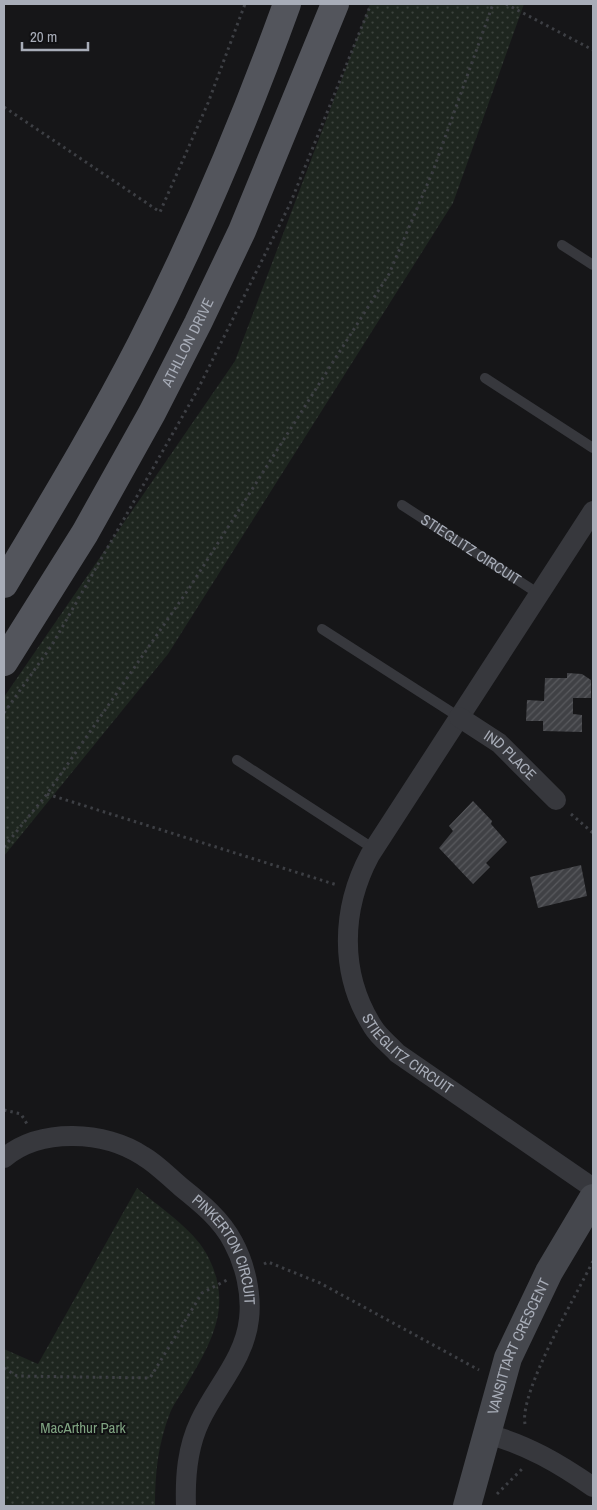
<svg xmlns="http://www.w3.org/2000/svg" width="597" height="1510" font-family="'Archivo Narrow',sans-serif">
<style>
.park{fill:url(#park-dots)}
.building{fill:url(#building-hatch)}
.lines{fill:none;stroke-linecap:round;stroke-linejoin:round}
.path{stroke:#3d3f44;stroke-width:3;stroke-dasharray:2.5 4;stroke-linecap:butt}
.lane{stroke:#37383d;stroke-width:10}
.street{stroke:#37383d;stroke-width:20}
.secondary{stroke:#45474d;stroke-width:28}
.primary{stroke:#53555c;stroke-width:28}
.labels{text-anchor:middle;stroke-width:4;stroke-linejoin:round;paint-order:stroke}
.street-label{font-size:15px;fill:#a8adb8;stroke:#111113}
.park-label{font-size:15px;fill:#7fa381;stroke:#111113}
</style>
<defs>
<pattern id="park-dots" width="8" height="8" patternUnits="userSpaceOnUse" patternTransform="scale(1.25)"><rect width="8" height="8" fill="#1e261f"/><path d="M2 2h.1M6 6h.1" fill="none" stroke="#3c433d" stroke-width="1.8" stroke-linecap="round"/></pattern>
<pattern id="building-hatch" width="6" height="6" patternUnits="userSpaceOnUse" patternTransform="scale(1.25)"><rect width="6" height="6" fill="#404145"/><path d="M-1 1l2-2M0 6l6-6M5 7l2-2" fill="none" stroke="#595a5e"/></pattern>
</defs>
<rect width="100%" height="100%" fill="#161618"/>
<path class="park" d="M370,4H524L453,203L168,654L4,856V697L235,361Z
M137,1188C158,1206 193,1229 206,1253C234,1303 213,1340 187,1384C182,1393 174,1403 170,1413C158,1444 155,1473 155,1506H4V1349L38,1364Z"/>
<path class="building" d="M567,673L582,674L591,680V698H573V714L582,715V732L543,731V721H526L527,700L544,701L545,678H567Z
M473,801L492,821L491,824L507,842L486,863L490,867L473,884L439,848L453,831L449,826Z
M581,865L587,896L538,908L530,877Z"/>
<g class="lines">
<path class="path" d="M506,4L593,50
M4,107L160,212L208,103L245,4
M4,713L52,645L197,391L290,204L371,4
M47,794L337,885
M571,814L593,833
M4,847L47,794L190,587L389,274L433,171L493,4
M4,1110L21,1114L27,1124
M264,1264L268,1262L320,1283L479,1370
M4,1368L17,1376L150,1378L202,1293L227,1280
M525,1424C519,1392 577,1294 593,1261
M497,1494L522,1469"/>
<g class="lane">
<path d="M562,245L593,265"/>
<path d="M485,378L593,448"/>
<path id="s1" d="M402,505L539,594"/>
<path d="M322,629L459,717"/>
<path d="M237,760L374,849"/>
</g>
<g class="street">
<path id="s2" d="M593,511L370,855C341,909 339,974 373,1027C379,1037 390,1045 397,1053L593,1188"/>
<path id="s3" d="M459,717L499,743L556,800"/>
<path id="s4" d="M4,1158C41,1127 105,1131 143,1156C157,1164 169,1177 181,1187C201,1203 221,1219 233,1242C245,1264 252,1294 249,1319C245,1358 216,1387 200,1421C187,1448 185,1477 186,1506"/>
<path d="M487,1434C526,1444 560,1464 593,1487"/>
</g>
<path class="secondary" id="s5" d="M467,1506L508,1358L549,1272L593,1198"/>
<g class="primary">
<path d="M4,584C51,505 99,426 141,344C197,234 245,120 287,4"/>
<path id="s6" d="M4,662L85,533L152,413L198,323L242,231L335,4"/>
</g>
</g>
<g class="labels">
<g class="street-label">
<text dy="5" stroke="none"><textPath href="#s6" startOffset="369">ATHLLON DRIVE</textPath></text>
<text dy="5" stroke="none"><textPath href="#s1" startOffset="82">STIEGLITZ CIRCUIT</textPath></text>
<text dy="5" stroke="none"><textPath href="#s3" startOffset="64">IND PLACE</textPath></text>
<text dy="5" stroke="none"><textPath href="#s2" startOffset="634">STIEGLITZ CIRCUIT</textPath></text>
<text dy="5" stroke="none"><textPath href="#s4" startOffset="276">PINKERTON CIRCUIT</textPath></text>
<text dy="5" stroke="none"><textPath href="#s5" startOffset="168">VANSITTART CRESCENT</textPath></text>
</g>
<g class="park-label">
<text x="83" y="1433">MacArthur Park</text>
</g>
</g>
<rect width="597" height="1510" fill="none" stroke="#a8adb8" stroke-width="10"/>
<path d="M22 42v8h66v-8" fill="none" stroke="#a8adb8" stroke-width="2.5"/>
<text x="30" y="42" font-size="15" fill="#a8adb8" stroke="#111113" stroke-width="4" paint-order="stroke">20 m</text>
</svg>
